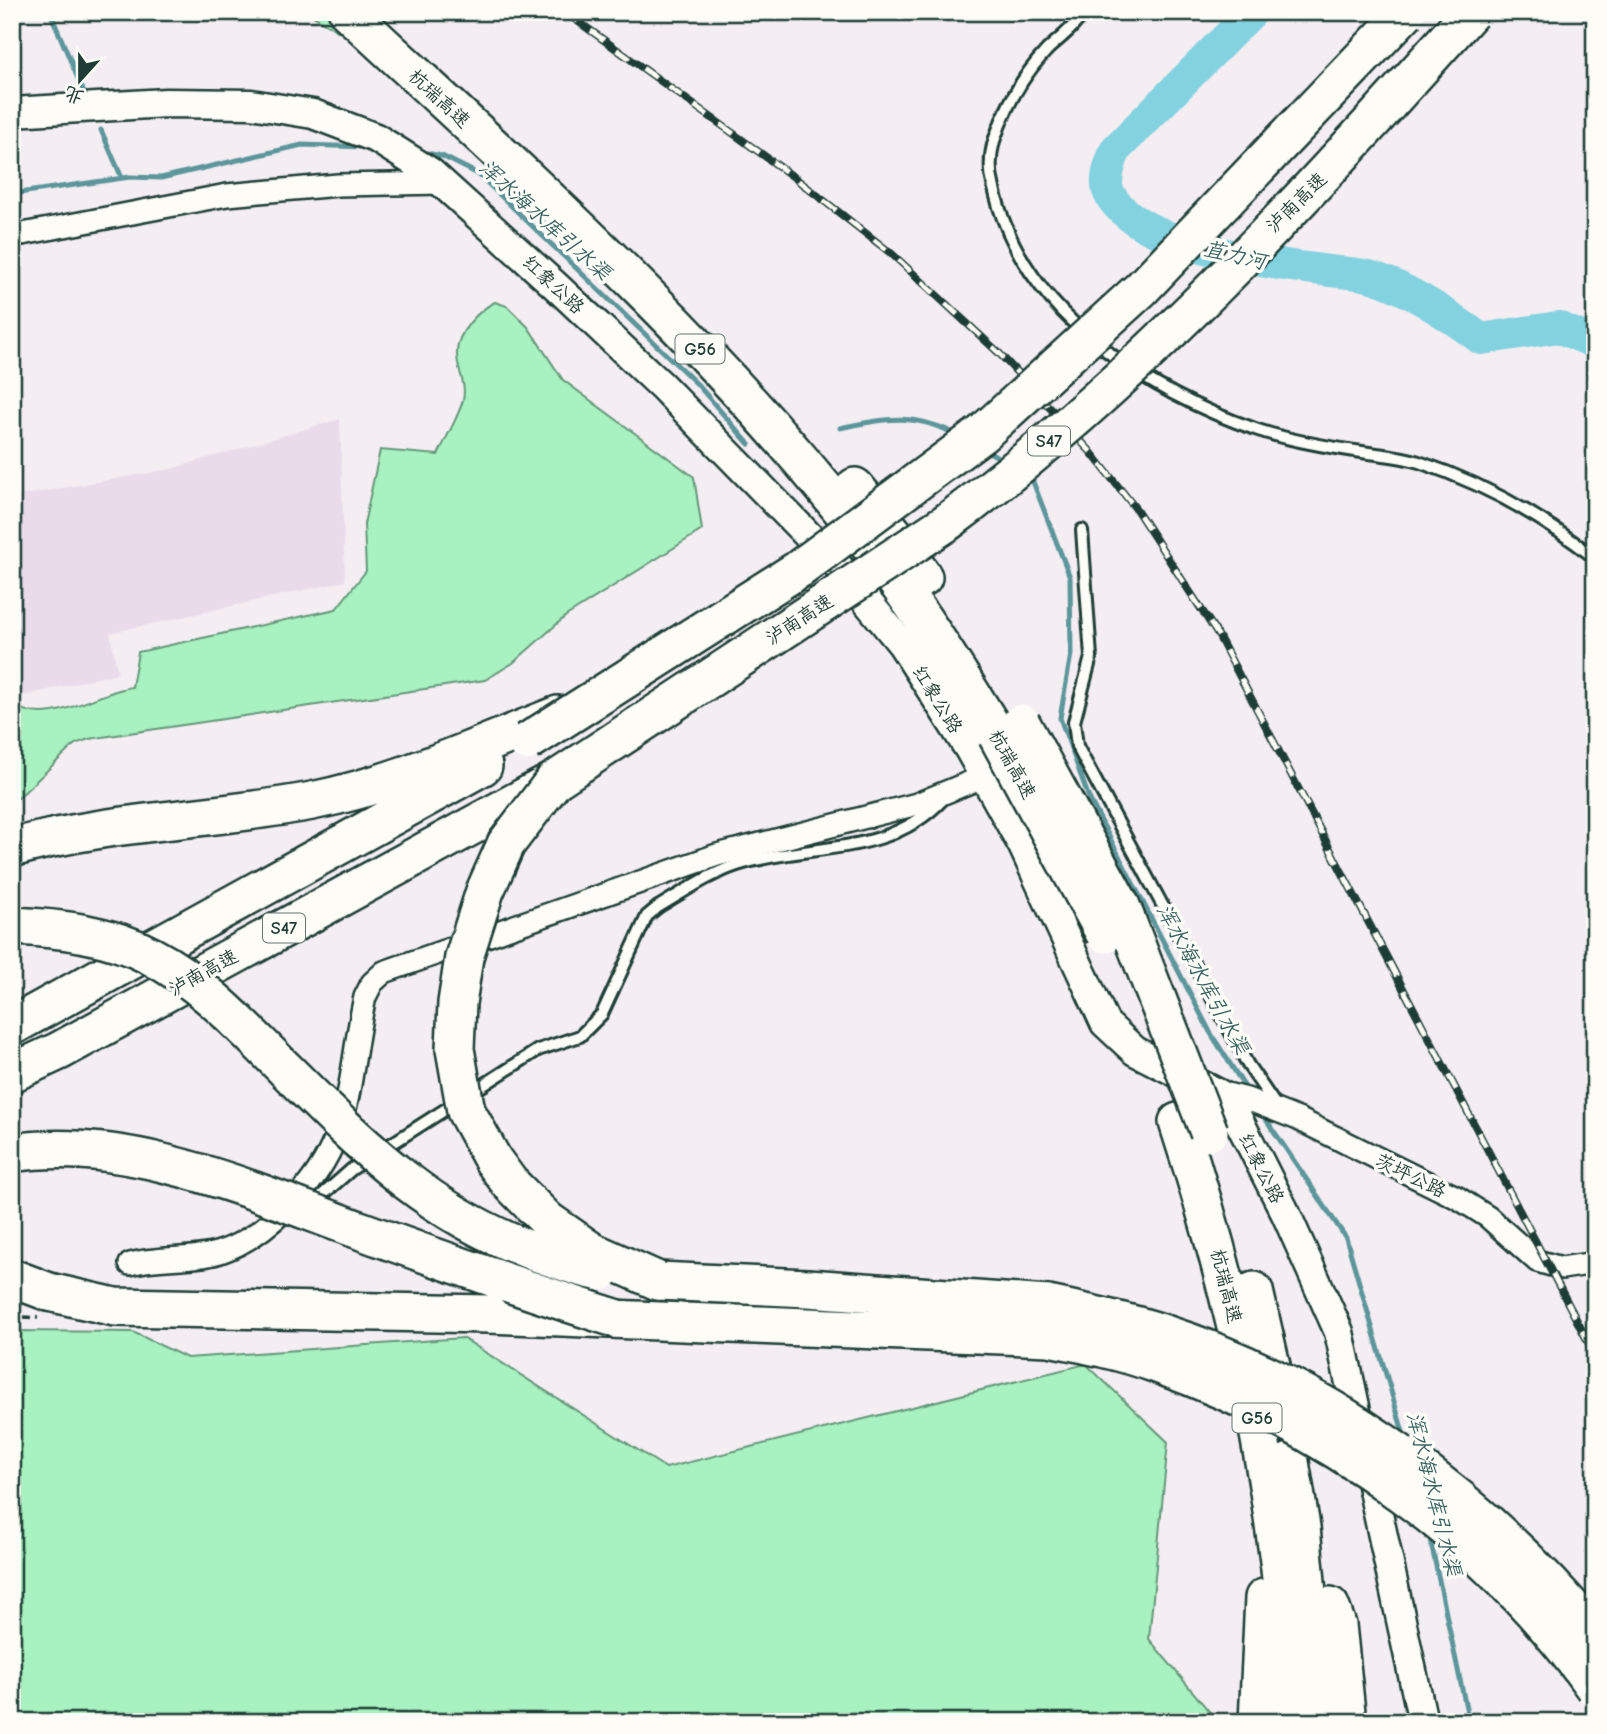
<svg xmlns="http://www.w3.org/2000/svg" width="1607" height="1734" font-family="'Comic Neue','LXGW WenKai TC',sans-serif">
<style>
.built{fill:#eadbeb}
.green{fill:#a8f1c0;stroke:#64977a;stroke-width:2}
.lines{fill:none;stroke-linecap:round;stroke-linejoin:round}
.stream{stroke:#5b969b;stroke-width:5}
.river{stroke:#83d2e0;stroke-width:32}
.lane-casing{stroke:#1f3d34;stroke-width:16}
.street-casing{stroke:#1f3d34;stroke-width:26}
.secondary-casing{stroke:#1f3d34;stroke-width:33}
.highway-casing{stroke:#1f3d34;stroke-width:42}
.path{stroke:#1f3d34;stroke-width:3.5;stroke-dasharray:7 5;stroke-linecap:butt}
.lane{stroke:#fdfcf7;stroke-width:10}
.street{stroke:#fdfcf7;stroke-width:21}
.secondary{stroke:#fdfcf7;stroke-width:28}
.highway{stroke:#fdfcf7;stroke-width:37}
.rail-casing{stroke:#1f3d34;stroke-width:8}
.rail{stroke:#fdfcf7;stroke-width:5;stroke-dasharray:16;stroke-linecap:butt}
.highway-bridge-casing{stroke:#1f3d34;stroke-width:42;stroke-linecap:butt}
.highway-bridge{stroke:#fdfcf7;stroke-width:37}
.labels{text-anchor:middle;stroke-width:7;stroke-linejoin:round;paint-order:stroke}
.shield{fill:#fdfcf7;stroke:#62766e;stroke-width:2}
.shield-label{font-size:18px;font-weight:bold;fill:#1f3d34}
.street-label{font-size:19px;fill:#1f3d34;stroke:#fdfcf7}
.water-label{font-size:21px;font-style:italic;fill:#38625f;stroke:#fdfcf7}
</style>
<rect width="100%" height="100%" fill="#f4edf2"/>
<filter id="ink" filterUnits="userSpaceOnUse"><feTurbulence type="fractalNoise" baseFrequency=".0143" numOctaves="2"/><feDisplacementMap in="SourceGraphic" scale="14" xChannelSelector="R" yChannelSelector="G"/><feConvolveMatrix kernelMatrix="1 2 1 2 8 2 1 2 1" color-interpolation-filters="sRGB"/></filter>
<g filter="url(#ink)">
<path class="built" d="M340,419L345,581L110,633L118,673L19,697L12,604V497L171,469Z"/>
<path class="green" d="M307,12H329L368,50Z
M495,302L507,306L528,327L563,380L694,477L702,530L566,616L513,663L485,680L89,739L75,744L12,804V703C46,731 95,692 132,687L138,652L336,609L366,571L364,524L380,450L438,455C446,437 458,418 463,400C467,382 456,369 457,352C457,332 479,310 495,302Z
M12,1331L133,1332L187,1358L463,1338L666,1468L1086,1364L1168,1442L1149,1639L1218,1722H12Z"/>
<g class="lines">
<path class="stream" d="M50,12L87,100
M101,130L122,178
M421,152L442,156L478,174L697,384L749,444
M12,194L130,177L161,178L302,145L366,147
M840,428C887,417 917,413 959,436
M983,449L1006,461
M1030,474L1070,577L1071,654L1060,718L1089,798L1210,1032L1248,1092
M1261,1112L1346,1238L1405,1439
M1429,1533L1469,1722"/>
<path class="river" d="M1252,12L1116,149C1111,162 1102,181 1110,195C1140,247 1267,263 1322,270C1339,273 1359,272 1375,278C1408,288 1453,318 1481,339L1558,327L1595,343"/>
<defs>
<path id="lane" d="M1084,12C1075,27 1060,38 1047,50C1023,75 1005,108 994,141C987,165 992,183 999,207C1034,320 1152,394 1258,430C1291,441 1328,447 1362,452C1381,455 1401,456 1419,462C1482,483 1543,517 1595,558
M1082,530L1091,657L1074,722L1077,746L1248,1065L1278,1109
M471,1093L538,1050L580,1036L602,1014L647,916L658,907C685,891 714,871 744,863C814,843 889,857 943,799
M311,1205L352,1169L457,1102"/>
<path id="street" d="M12,236L227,195L338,185L444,183
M1215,1091L1247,1099L1298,1119L1458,1198L1488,1217L1537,1261L1562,1268L1595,1263
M130,1264C159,1256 192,1261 220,1252C246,1244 268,1226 287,1208C356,1141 346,1083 365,997L372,983L384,972L717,855L917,804L985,776"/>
<path id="secondary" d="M12,112L166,103L251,104L313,114L376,138L430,172L558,288L662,386L837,565L902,644L969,749L1023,846L1105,1023L1135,1051L1221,1095L1237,1117L1286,1214L1339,1332L1423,1722"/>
<path id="highway" d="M348,12C525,177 707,338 857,529C909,594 953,664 997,735
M855,487L894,534L923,577
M12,848C109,820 213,820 312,801C397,784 478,746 558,715
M12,1026L483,766
M12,1073L59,1051L554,781
M1178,1122C1241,1316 1285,1517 1292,1722
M12,1278L49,1292
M658,1281L808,1288L1048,1305
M1254,1291L1280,1405
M489,1314L1049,1337
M1290,1462L1301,1527L1317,1703
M1330,1606L1337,1625L1347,1722
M1258,1722L1264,1598"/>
</defs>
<use href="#lane" class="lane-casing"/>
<use href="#street" class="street-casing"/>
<use href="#secondary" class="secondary-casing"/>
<use href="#highway" class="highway-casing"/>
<path class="path" d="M12,1316L38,1318"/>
<use href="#lane" class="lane"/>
<use href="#street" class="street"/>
<use href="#secondary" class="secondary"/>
<use href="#highway" class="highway"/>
<defs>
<path id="rail" d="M565,12L795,178L892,254L999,353L1090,451L1136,509L1218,635L1595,1355"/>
</defs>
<use href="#rail" class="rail-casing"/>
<use href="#rail" class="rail"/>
<defs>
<path id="highway-bridge" d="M1021,723L1121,906L1209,1132
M997,735L1105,934
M527,742L799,569L983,433L1141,289L1406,12
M12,926C59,928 110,934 151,956C201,982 238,1022 277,1061C362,1146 433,1220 550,1257C567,1263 584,1269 601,1272
M12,1153C132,1135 251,1191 362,1231C447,1262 532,1292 618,1319
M658,1281L591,1251L548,1221L509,1182L493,1160L466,1111L455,1049L457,1003L464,957L485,891L506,844L554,781L946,523C1142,378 1309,193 1471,12
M49,1292L115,1307L489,1314
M1048,1305C1086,1313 1125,1321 1162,1333C1331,1387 1482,1499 1595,1634
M1049,1337C1085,1344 1122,1351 1157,1364C1328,1425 1490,1539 1595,1688"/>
</defs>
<use href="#highway-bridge" class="highway-bridge-casing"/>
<use href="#highway-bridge" class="highway-bridge"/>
</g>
</g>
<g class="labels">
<g class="shield">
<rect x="675.5" y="334.5" width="49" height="29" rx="5"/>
<rect x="1028" y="426.5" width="42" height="29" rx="5"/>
<rect x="263" y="913.5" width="42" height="29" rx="5"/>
<rect x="1232.5" y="1403.5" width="49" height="29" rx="5"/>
</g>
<g class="shield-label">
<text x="700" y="355">G56</text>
<text x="1049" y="447">S47</text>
<text x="284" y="934">S47</text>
<text x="1257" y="1424">G56</text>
</g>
<g class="street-label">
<text transform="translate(440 98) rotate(43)" y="7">杭瑞高速</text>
<text transform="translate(1296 202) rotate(-45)" y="7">泸南高速</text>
<text transform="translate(554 284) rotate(43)" y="7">红象公路</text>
<text transform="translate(799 619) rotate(-33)" y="7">泸南高速</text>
<text transform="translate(938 699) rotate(58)" y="7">红象公路</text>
<text transform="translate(1013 764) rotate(61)" y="7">杭瑞高速</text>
<text transform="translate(203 972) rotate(-29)" y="7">泸南高速</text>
<text transform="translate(1262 1168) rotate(63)" y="7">红象公路</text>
<text transform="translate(1411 1175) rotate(26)" y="7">茨坪公路</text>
<text transform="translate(1227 1286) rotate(76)" y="7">杭瑞高速</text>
</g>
<g class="water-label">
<text transform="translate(545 220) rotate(42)" y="7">浑水海水库引水渠</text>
<text transform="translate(1235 255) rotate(13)" y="7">苴力河</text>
<text transform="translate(1203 979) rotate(61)" y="7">浑水海水库引水渠</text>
<text transform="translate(1434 1494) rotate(76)" y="7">浑水海水库引水渠</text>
</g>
</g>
<rect width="1607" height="1734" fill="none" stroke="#fdfcf7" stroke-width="42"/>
<rect x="21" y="21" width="1565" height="1692" fill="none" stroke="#1f3d34" stroke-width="2.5" filter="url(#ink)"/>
<g transform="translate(80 80) rotate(201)" stroke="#fdfcf7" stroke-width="5" paint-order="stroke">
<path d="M0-5L12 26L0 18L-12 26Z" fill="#1f3d34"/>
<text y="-10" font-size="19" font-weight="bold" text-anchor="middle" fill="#1f3d34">北</text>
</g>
</svg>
